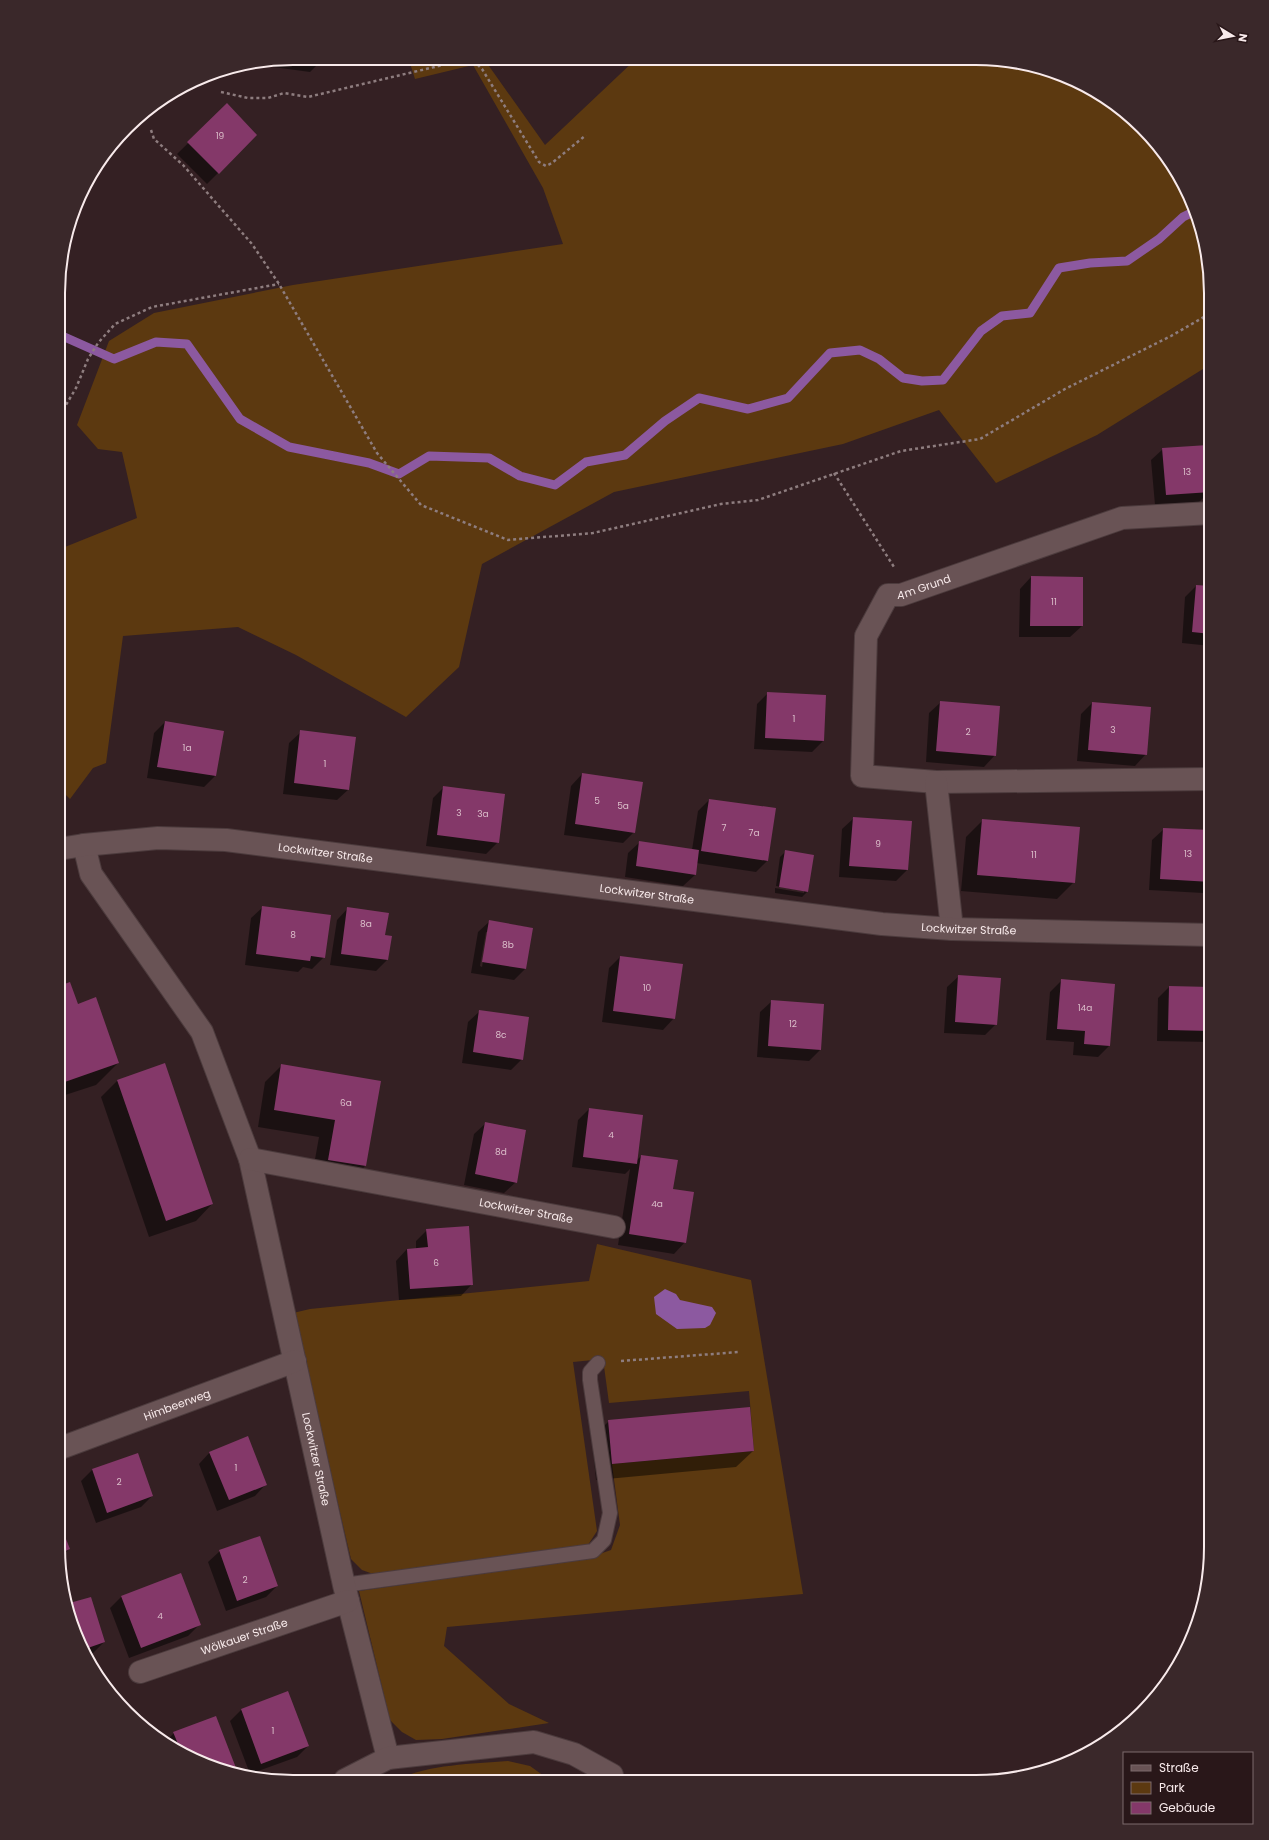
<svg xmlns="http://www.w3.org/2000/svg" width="1269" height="1840" font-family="Poppins,sans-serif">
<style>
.green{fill:#5c3910}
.water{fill:#8c59a0}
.shadow{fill:#0007;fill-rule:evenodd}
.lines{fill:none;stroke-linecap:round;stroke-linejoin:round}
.stream{stroke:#8c59a0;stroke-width:9}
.building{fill:#843869}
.service-casing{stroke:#4c3b3d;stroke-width:16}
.minor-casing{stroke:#4c3b3d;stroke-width:24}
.tertiary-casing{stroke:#4c3b3d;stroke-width:24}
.path{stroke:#8e7d7f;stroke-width:2.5;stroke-dasharray:3 3;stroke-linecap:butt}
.service{stroke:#695355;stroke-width:14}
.minor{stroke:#695355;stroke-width:22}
.tertiary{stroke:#695355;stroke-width:22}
.labels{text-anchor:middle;stroke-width:3;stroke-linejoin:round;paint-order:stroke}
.number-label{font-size:9px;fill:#dbbeca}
.street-label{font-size:11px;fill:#f8eaeb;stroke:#291719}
.rim{fill:none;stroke:#f8eaeb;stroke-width:2}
</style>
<rect width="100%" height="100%" fill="#342023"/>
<path class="green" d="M433,58L484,59L545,145L636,59L1007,60L1066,76L1119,106L1153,138L1187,189L1203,232L1211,293V364L1097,435L996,483L939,410L843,444L614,492L482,564L459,667L406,717L296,655L238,627L123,636L106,763L93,768L70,799L59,788L60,549L137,518L122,452L98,449L77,425L109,341L154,313L293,285L563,244L543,188L473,65L415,79L410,63Z
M597,1244L751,1280L803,1594L447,1627L444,1646L509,1704L549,1723L442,1739L416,1740L402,1732L390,1720L359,1591L588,1558L611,1550L620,1525L612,1464L754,1451L749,1391L609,1403L603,1359L573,1362L597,1531L586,1548L376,1575L362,1570L351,1559L293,1313L310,1309L589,1281Z
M508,1761L530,1766L551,1781L396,1780C430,1764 472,1764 508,1761Z"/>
<path class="water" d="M665,1289L676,1294L680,1300L712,1307L716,1313L710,1325L705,1328L677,1329L656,1314L654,1297Z"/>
<path class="shadow" d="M293,58H322L321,61L310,72L258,65Z
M227,105L256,135L207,184L177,154Z
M1163,449L1210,491L1199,502L1155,505L1151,460Z
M1031,577L1082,578V626L1070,637H1019L1020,589Z
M1196,586L1211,587V646L1182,643L1185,597Z
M768,693L823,741L812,752L754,749L757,704Z
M941,702L995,755L984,767L926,762L929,713Z
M1092,703L1146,754L1135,766L1077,761L1081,714Z
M165,722L215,776L204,787L147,778L154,733Z
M301,732L349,789L337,800L283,794L289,743Z
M582,774L634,832L623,843L564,835L571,786Z
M444,787L498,842L486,854L426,846L433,798Z
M709,800L775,809L767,861L756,872L696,863L695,875L683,886L625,877L628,853L640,842L692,850L698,811Z
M854,818L907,870L896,881L839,877L842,829Z
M983,820L1074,882L1057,899L961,891L966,837Z
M1164,829L1211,831V886L1203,893L1149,890L1152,840Z
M786,851L807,892L802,897L775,893V888L804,893V891L776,886L780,857Z
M263,907L324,957L312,969L303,967L298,972L245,965L251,918Z
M348,908L384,936L387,960L376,971L330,965L337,920Z
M490,921L532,928L525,969L514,980L471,973L478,932ZM486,932H488L482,967L480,966Z
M620,957L674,1018L663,1030L602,1022L609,968Z
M959,976L996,1024L985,1035L944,1033L947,987Z
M1061,981L1114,985L1109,1046L1098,1057L1073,1055L1074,1042L1046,1040L1050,992Z
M70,983L77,1005L118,1063L96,1085L59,1097V987Z
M1169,987L1211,988V1042L1157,1041L1158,998Z
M772,1001L823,1005L820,1050L809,1061L757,1057L760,1012Z
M480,1011L522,1059L511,1070L462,1063L468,1022Z
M282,1065L380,1082L365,1166L349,1182L312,1176L319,1137L258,1127L265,1082Z
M118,1080L212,1204L196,1221L149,1237L101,1097Z
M589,1109L636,1161L641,1156L672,1190L685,1242L674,1254L618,1245L630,1169L625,1174L572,1167L578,1120Z
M486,1123L516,1182L504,1193L464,1185L474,1134Z
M427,1230L472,1284L461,1296L399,1300L396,1261L407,1249H416V1241Z
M609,1421L753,1451L736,1467L596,1480L592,1438Z
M210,1452L266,1484L255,1496L217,1511L199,1464Z
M137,1454L152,1496L141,1507L96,1523L81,1481L92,1470Z
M58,1521L69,1549L59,1559L58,1547Z
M220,1551L277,1586L266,1597L226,1611L208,1562Z
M122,1596L199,1625L188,1636L129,1658L110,1608Z
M67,1605L104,1642L93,1653L85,1656L82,1651Z
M241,1710L308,1746L297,1757L250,1774L230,1721Z
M174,1733L234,1768L231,1772L203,1764L165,1742Z"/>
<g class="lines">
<path class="stream" d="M60,335L114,359L156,342L187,344L240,419L289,447L369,463L399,474L429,456L489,458L520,476L555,485L586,462L625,455L665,421L699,398L748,409L788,398L830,353L860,350L879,359L903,378L922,381L943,380L981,331L1002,316L1030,313L1059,268L1090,263L1127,261L1159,239L1183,217L1195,211"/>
</g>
<path class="building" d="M227,103L257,135L219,174L187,142Z
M1208,445L1211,492L1166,495L1162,448Z
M1031,576L1083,577V626H1030Z
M1196,585L1211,586V634L1192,632Z
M767,692L826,695L824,741L765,738Z
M940,701L1000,706L996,756L936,751Z
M1092,702L1151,707L1147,755L1088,750Z
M165,721L224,731L216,776L157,767Z
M300,730L356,737L349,790L294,783Z
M582,773L643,782L635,833L575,824Z
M443,786L505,794L499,843L437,835Z
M709,799L776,808L768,861L701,851Z
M853,817L912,821L908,870L849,866Z
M982,819L1080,827L1075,883L977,875Z
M1163,828L1211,830V882L1160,879Z
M639,841L699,850L696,875L636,866Z
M785,850L814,855L808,892L779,887Z
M262,906L331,915L325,958L311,956L310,961L256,954Z
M347,907L389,913L385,935L392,936L388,960L341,954Z
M489,920L533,928L526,969L482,962Z
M620,956L683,964L675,1019L613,1011Z
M958,975L1001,978L997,1025L955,1022Z
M1061,979L1115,984L1110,1046L1084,1044L1085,1031L1057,1029Z
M70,982L78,1004L96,997L119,1063L59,1084V986Z
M1169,986L1211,987V1031L1168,1030Z
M771,1000L824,1004L821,1050L768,1046Z
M479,1010L529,1017L523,1060L473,1052Z
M165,1063L213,1204L166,1221L117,1080Z
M281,1064L381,1081L366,1166L328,1160L335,1120L274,1110Z
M589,1108L643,1115L637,1164L583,1157Z
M485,1122L526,1130L517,1183L475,1174Z
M641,1155L678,1160L673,1189L694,1192L686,1243L629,1234Z
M469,1226L473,1285L410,1289L407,1249L428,1247L426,1229Z
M58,1240L64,1255L58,1257Z
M750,1407L754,1451L612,1464L608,1420Z
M248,1436L267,1485L229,1500L209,1452Z
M138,1453L153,1496L107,1513L92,1469Z
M58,1519L70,1549L59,1554L58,1547Z
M260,1536L278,1586L237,1601L219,1550Z
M181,1573L201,1625L141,1648L121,1596Z
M91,1597L105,1642L82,1650L66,1604Z
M288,1691L309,1746L261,1764L241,1709Z
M216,1716L236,1768L229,1771L203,1764L181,1751L173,1732Z"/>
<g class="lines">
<defs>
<path id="service" d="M344,1585L593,1551L604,1540L610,1513L590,1380V1372L598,1363"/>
<g id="minor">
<path id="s1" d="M1211,779L936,782L862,776L866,636L888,595H901L1122,518L1211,513"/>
<path d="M936,782L952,929"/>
<path id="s2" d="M84,845L91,874L202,1032L250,1159L344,1585L388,1758"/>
<path id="s3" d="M250,1159L614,1227"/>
<path id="s4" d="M58,1449L295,1361"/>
<path id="s5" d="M140,1672L348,1601"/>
<path d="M345,1780L388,1758L534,1742L574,1754L612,1775"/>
</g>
<g id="tertiary">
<path id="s6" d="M59,849L84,845L158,838L226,840L882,924L952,929L1211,935"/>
</g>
</defs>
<use href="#service" class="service-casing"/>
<use href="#minor" class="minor-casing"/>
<use href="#tertiary" class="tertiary-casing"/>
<path class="path" d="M221,92L248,98H268L284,93L308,97L464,60L475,62L482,69L539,162L546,166L552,163L586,135
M151,130L154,139L183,165L252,244L279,284L377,453L421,505L508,540L593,533L721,504L758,500L901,451L980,439L1065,389L1171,336L1211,313
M60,415L76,388L88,359L98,343L115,324L152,307L279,284
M834,473L894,567
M621,1361L739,1352"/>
<use href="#service" class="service"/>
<use href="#minor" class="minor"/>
<use href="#tertiary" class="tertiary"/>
</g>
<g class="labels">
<g class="number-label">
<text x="220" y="139">19</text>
<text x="1187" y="475">13</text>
<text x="1054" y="605">11</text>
<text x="794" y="722">1</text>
<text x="1113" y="733">3</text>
<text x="968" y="735">2</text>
<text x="187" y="751">1a</text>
<text x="325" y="767">1</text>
<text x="597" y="804">5</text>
<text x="623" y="809">5a</text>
<text x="459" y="816">3</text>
<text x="483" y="817">3a</text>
<text x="724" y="831">7</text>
<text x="754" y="836">7a</text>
<text x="878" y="847">9</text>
<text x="1188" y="857">13</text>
<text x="1034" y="858">11</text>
<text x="366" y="927">8a</text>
<text x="293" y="938">8</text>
<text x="508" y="948">8b</text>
<text x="647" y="991">10</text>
<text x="1085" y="1011">14a</text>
<text x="793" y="1027">12</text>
<text x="501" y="1038">8c</text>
<text x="346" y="1106">6a</text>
<text x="611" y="1138">4</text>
<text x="501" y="1155">8d</text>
<text x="657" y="1207">4a</text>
<text x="436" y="1266">6</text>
<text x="236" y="1471">1</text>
<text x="119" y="1485">2</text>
<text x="245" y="1583">2</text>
<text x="160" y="1619">4</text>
<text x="273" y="1734">1</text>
</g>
<g class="street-label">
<text dy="4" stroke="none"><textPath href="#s1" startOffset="573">Am Grund</textPath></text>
<text dy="4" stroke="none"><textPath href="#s6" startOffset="268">Lockwitzer Straße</textPath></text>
<text dy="4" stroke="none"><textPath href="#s6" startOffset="592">Lockwitzer Straße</textPath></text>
<text dy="4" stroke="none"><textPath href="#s6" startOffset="916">Lockwitzer Straße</textPath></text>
<text dy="4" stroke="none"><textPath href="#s3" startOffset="281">Lockwitzer Straße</textPath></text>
<text dy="4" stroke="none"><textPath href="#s4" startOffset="127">Himbeerweg</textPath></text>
<text dy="4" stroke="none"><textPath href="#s2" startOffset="666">Lockwitzer Straße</textPath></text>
<text dy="4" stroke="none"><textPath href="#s5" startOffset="110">Wölkauer Straße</textPath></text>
</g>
</g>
<path d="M0 0H1269V1840H0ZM293 65H976A228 228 0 0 1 1204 293V1547A228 228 0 0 1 976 1775H293A228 228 0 0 1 65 1547V293A228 228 0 0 1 293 65Z" fill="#3a282a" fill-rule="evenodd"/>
<path class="rim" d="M293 65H976A228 228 0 0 1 1204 293V1547A228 228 0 0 1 976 1775H293A228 228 0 0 1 65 1547V293A228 228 0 0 1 293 65Z"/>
<rect x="1123" y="1752" width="130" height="72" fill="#291719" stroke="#7c6b6d"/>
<rect x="1131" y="1765" width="20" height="6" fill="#695355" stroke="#7c6b6d"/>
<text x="1159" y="1772" font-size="12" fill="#f8eaeb">Straße</text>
<rect x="1131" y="1782" width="20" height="12" fill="#5c3910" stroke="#7c6b6d"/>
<text x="1159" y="1792" font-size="12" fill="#f8eaeb">Park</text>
<rect x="1131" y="1802" width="20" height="12" fill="#843869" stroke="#7c6b6d"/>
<text x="1159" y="1812" font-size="12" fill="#f8eaeb">Gebäude</text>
<g transform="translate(1233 36) rotate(100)" stroke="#291719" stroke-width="3" paint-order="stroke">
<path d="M0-3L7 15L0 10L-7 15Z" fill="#f8eaeb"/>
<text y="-6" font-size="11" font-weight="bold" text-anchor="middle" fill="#f8eaeb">N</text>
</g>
</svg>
